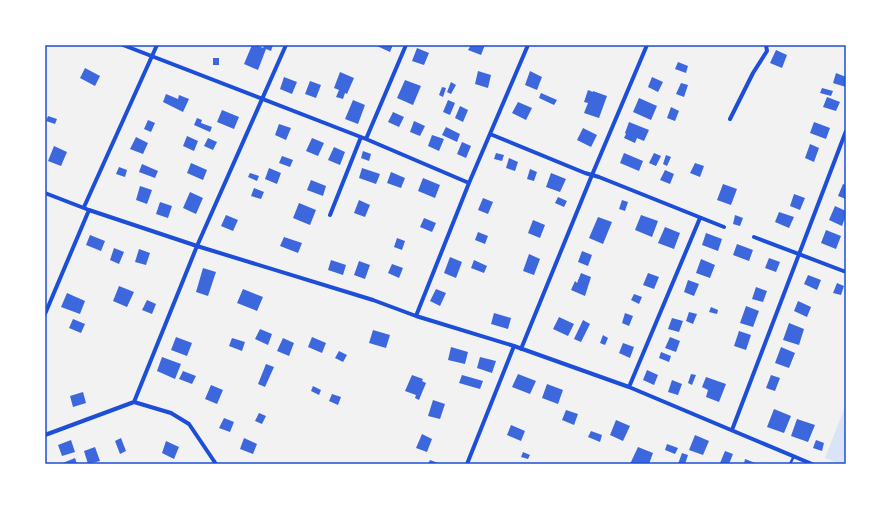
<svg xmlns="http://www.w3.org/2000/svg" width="891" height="509" font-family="'Golos Text',sans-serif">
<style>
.green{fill:#dbe4f7}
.building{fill:#3d67dc}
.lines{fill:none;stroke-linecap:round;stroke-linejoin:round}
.service{stroke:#1d4ed8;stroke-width:2.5}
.minor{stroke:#1d4ed8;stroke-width:4}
.neatline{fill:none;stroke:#1d4ed8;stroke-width:1.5}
</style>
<rect width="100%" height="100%" fill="#f2f2f2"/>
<path class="green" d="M846,404V464H839L825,458Z"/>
<path class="building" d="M252,45H257L263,48L265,45H273L271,51L266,49L258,70L244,64Z
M378,45H393L390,52L377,46Z
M471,45H485L481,55L468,50Z
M417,48L429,53L424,65L412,61Z
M776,50L787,55L782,68L770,63Z
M213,58H219V65H213Z
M678,62L688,66L686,73L675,69Z
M85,68L100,76L95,86L80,78Z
M478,71L491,75L488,88L475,84Z
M530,71L542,77L537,90L525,85Z
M340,72L354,78L347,94L345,93L343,99L336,97L339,90L334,88Z
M836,73L846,77V87L833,83Z
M284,77L297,82L292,94L280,89Z
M652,77L663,82L658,92L648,87Z
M405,80L421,86L413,105L397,98Z
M310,81L321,85L316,98L305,94Z
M451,82L456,85L451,94L447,92Z
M681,83L688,85L684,97L676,94Z
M442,87L446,88L443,97L439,95Z
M822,88L833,91L831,96L820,93Z
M588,90L593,92V91L607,96L599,118L584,113L588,103L584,102Z
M541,93L557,100L554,105L539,98Z
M166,94L178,99L179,95L189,99L183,112L163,102Z
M827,97L840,102L836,111L823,107Z
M639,98L657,106L651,120L633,112Z
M353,100L365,105L358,124L345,119Z
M448,100L455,103L450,115L443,112Z
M518,102L532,108L526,120L512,113Z
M460,106L468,110L463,122L455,118Z
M671,107L679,111L675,121L667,118Z
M222,110L239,117L234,129L217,122Z
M393,112L404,117L399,127L388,122Z
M48,116L57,119L55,124L46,121Z
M197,118L202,120L201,123L212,127L210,132L194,125Z
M148,120L155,123L151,132L144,129Z
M414,121L425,126L420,136L410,132Z
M629,122L649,130L644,141L637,138L635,143L624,138L626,134L625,133Z
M814,122L830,128L826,139L810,133Z
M279,124L291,128L286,140L275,135Z
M446,127L460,134L457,142L442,135Z
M583,128L597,135L591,147L577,140Z
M432,135L444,139L439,151L428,146Z
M187,136L198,141L194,151L183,146Z
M136,137L148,143L143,154L130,149Z
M208,138L217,142L213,150L204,146Z
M312,138L324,143L318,156L306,151Z
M462,142L471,146L466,158L457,154Z
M810,144L819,148L814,162L805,158Z
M54,146L67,152L61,166L48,161Z
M334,147L345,152L340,165L328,160Z
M363,151L371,154L369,161L361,158Z
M496,153L504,155L502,161L494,159Z
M624,153L643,161L639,171L620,163Z
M654,153L661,156L656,166L649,163Z
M666,155L671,157L667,166L663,164Z
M282,156L293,160L290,167L279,163Z
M509,158L518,162L515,171L506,168Z
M191,163L207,170L203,180L187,173Z
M695,163L704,166L700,177L690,173Z
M142,164L158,171L155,178L139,172Z
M119,167L127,170L125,177L116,174Z
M269,168L281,173L277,184L265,179Z
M362,168L380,174L376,184L359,178Z
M530,169L537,172L534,181L527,179Z
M665,170L674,174L670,184L660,180Z
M391,172L405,178L401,188L387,183Z
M250,173L259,176L257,181L248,177Z
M551,173L566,179L560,192L546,187Z
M423,178L440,185L435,198L418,191Z
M311,180L326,186L323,196L307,190Z
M723,184L737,189L731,205L717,200Z
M843,184L846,185V199L838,196Z
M140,186L152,190L147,204L136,200Z
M254,188L264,192L261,199L251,196Z
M190,192L203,198L196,214L183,208Z
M794,194L805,198L800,210L790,206Z
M558,197L567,201L564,207L555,203Z
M483,198L493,202L488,214L478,210Z
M359,200L370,205L365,217L354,213Z
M622,200L628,202L625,211L619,209Z
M160,202L172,206L168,218L156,214Z
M299,203L316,210L310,225L293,218Z
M835,206L846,211V215L842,226L829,220Z
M779,212L794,217L789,228L775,222Z
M226,215L238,220L233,231L221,226Z
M641,215L658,221L652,237L635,230Z
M735,215L743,218L740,226L733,224Z
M598,217L612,222L603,244L589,238Z
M424,218L436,223L432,232L420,227Z
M533,220L545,225L540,238L528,233Z
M665,227L680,233L674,249L658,243Z
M826,230L841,236L836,249L821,243Z
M478,232L488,236L485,244L475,240Z
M706,233L722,239L718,251L702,245Z
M90,235L105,241L101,251L86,245Z
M284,237L302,243L298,253L280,246Z
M397,238L405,241L402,250L394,247Z
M737,244L753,250L749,261L733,255Z
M114,248L124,252L119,264L110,260Z
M139,249L150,253L146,265L135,262Z
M582,251L592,255L588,266L578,262Z
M529,254L540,259L534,275L523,271Z
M450,257L462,262L456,278L444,273Z
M769,258L780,262L776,272L765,268Z
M701,259L715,265L710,278L696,273Z
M331,260L346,265L343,275L328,270Z
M474,260L487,266L484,273L471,268Z
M359,261L370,265L365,279L354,275Z
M392,264L403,268L399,278L388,273Z
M203,268L216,272L208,296L196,292Z
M581,273L591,277L585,296L571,290L575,281L577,283Z
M648,273L659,277L654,289L643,285Z
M808,275L821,280L817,290L804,284Z
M688,280L699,284L694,296L684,292Z
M837,283L844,286L841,295L833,293Z
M119,286L134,292L127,307L113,301Z
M756,287L767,291L763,302L752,299Z
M243,289L263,297L257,311L237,303Z
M436,289L446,293L440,306L430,301Z
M67,293L85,301L80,314L61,307Z
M634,294L642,297L639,304L631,300Z
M147,300L156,304L152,314L142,310Z
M798,301L811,307L807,317L794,311Z
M746,306L759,311L753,327L740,323Z
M711,307L718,310L717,314L709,312Z
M689,312L697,314L693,324L686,321Z
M494,313L511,318L508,329L491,324Z
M625,313L633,316L629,326L622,323Z
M559,317L574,324L568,336L553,329Z
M672,318L683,321L679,332L668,329Z
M73,319L85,324L81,333L69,328Z
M583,320L590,324L581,342L574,339Z
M789,323L804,329L799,345L783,340Z
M260,329L272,334L268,345L255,339Z
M373,330L390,335L386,348L369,343Z
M739,331L751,335L746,350L734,346Z
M603,335L608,338L605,345L600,343Z
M176,337L192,343L187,356L171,350Z
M312,337L326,343L322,353L308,347Z
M670,337L680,341L676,352L665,348Z
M232,338L245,342L242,351L229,346Z
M283,338L294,343L289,356L277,351Z
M623,343L634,347L630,358L619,353Z
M451,347L468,352L465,364L448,360Z
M781,347L795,353L789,368L775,363Z
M339,351L347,355L343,362L335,358Z
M661,352L671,356L669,362L659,358Z
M162,357L181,364L175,379L157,371Z
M480,357L496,361L492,373L477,368Z
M266,364L274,367L265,387L258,384Z
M647,370L658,375L654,385L643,380Z
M183,371L196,376L192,384L179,379Z
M518,374L536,381L530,394L512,387Z
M691,374L696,375L692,385L688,383Z
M412,375L423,379L422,381L426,383L419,400L415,398L416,395L405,391Z
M462,375L483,381L480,389L459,383Z
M771,375L780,378L775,391L766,388Z
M706,377L726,384L719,402L706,397L708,390L702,387Z
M672,380L682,384L678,395L668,392Z
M547,384L563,390L558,404L542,398Z
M211,385L223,390L217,404L205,399Z
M313,386L321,390L319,395L311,391Z
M83,392L86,403L73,407L70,396Z
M332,394L341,397L338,405L329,401Z
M433,400L445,404L440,419L428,416Z
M774,409L791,416L784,433L767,427Z
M566,410L578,414L574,425L562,420Z
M259,413L266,416L262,424L255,421Z
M224,418L234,422L230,432L219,428Z
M797,419L815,425L808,442L791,436Z
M616,420L630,426L623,441L610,435Z
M511,425L525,431L521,441L507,435Z
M591,431L602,435L600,442L588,437Z
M422,434L432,439L427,452L416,448Z
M695,435L709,441L703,455L689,450Z
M121,438L126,451L120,454L115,441Z
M244,438L257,444L253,454L240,449Z
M71,440L75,452L62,456L58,445Z
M816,440L824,443L822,451L813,448Z
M166,441L179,447L174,459L162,453Z
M667,444L678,448L675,454L665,450Z
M95,447L100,461L88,464L84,451Z
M638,447L653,453L649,464H630Z
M725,451L733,454L729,464L720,463Z
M523,452L530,455L528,459L521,457Z
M682,453L688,455L685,464H678Z
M75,458L77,464H60Z
M745,459L758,464H744Z
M430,460L441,464H428Z"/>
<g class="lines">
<path class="service" d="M790,464L794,456"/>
<path class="minor" d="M123,45L366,139L469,183
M730,119L753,73L767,51L766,45
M490,134L585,173L599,177L724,227
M366,139L406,45
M45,193L89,210L197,246L373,300L416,316L514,346L629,387L812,464
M84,207L157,45
M330,215L361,137
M754,237L846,272
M45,314L89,210
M416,316L469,183L528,45
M521,349L592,175L647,45
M629,387L700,218
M134,402L197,246L286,45
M732,430L846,131
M45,435L134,402L171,413L189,424L216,464
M467,464L514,346"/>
</g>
<rect width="891" height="509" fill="none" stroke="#ffffff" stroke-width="92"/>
<rect x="46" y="46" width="799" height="417" class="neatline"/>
</svg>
